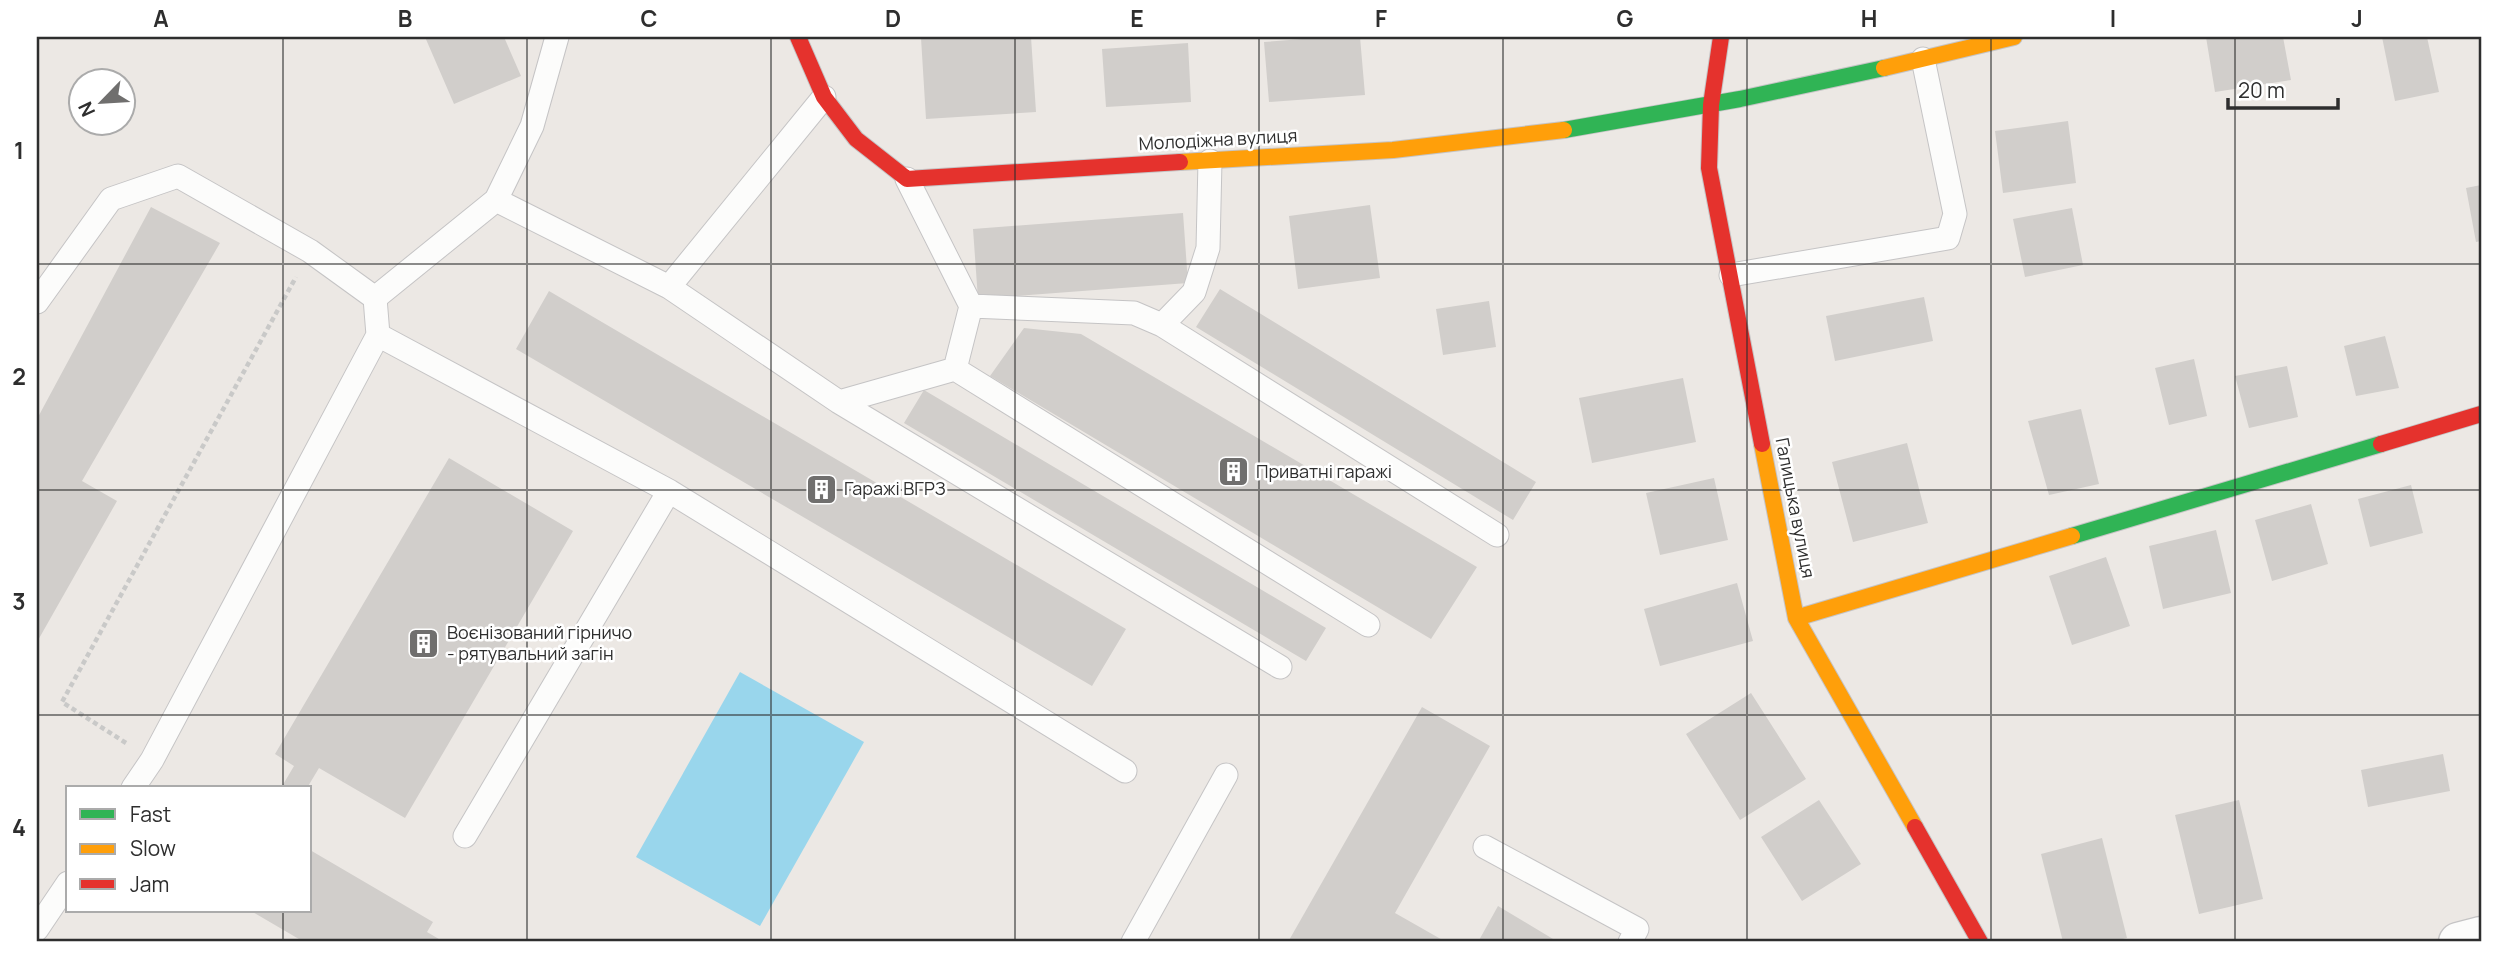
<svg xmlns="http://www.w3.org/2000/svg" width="2518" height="979" font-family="Manrope,sans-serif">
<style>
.water{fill:#99d6ec}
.building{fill:#d1cecb}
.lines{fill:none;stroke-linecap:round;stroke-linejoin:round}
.lane-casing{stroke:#c5c4c5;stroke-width:25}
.street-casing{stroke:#c5c4c5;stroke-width:41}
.fast-casing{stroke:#c5c4c5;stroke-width:18}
.slow-casing{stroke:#c5c4c5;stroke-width:18}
.jam-casing{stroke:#c5c4c5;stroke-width:18}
.path{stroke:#c9c9c8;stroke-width:4.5;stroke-dasharray:5 3.5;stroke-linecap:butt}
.lane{stroke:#fcfcfb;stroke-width:23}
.street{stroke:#fcfcfb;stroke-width:38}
.fast{stroke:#30b455;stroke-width:16}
.slow{stroke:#ff9f0a;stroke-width:16}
.jam{stroke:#e5322d;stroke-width:16}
.grid{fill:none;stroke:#2e2e2e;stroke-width:2;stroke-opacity:0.55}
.labels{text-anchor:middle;stroke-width:5;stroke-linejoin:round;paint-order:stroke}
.street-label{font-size:18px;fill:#2e2e2e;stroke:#fff}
.poi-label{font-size:18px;fill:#2e2e2e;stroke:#fff;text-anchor:start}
.neatline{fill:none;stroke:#2e2e2e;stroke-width:2.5}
.grid-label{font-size:23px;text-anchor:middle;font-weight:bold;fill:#2e2e2e}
</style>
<rect width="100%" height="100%" fill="#ece8e4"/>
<path class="water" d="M740,672L864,742L760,926L636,857Z"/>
<path class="building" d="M425,37H504L521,76L454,104Z
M1031,37L1036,112L926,119L921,38Z
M1328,37H1360L1365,95L1269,102L1264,42Z
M2206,37H2283L2291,80L2215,92Z
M2382,37H2427L2439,92L2395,101Z
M1188,43L1191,102L1106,107L1102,49Z
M2068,121L2076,183L2003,193L1995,131Z
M2481,185V241L2476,242L2466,188Z
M1370,205L1380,278L1298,289L1289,216Z
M151,207L220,243L82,481L117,501L37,642V419Z
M2072,208L2083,265L2025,277L2013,219Z
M1183,213L1188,283L978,299L973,229Z
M1220,289L1536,482L1513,520L1196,327Z
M549,291L1126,629L1092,686L516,349Z
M1924,297L1933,341L1835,361L1826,316Z
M1489,301L1496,347L1443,355L1436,309Z
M1024,328L1081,334L1477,567L1431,639L990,376Z
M2385,336L2399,388L2356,396L2344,346Z
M2194,359L2207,416L2169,425L2155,368Z
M2287,366L2298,417L2249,428L2235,376Z
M1683,378L1696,442L1592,463L1579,398Z
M924,390L1326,628L1306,661L904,423Z
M2081,409L2099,484L2049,495L2028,421Z
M1907,443L1928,523L1853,542L1832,462Z
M449,458L573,531L405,818L319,768L307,788H281L294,766L275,754Z
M1714,478L1728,540L1660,555L1646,493Z
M2411,485L2423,533L2370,547L2358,499Z
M2311,504L2328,564L2272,581L2255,520Z
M2216,530L2231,593L2163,609L2149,546Z
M2106,557L2130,626L2072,645L2049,576Z
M1737,583L1753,641L1660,666L1644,609Z
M1751,693L1806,779L1740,820L1686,734Z
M1422,707L1490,746L1395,913L1446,942H1288Z
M2443,754L2450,791L2368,807L2361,770Z
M1819,800L1861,864L1802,901L1761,837Z
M2239,800L2263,899L2199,914L2175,815Z
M2102,838L2127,938L2109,942H2063L2041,854Z
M310,850L433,922L427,932L444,942H304L251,911H310Z
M1498,906L1558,942H1478Z"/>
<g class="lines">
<defs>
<path id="lane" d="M907,179L971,306L955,369
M496,200L669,287L824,97
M1731,275L1948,238L1955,214L1923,59
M669,287L839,402L955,369L1368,625
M37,302L111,199L178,176L310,251L375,298
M971,306L1134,313L1162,325L1497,535
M1162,325L1194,292L1208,248L1210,161
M378,335L669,491L1125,771
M839,402L1280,667
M133,788L152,760L378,335L375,298L496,200L532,126L557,37
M465,836L669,491
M1485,847L1637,929L1630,942
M37,929L68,883
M1133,942L1226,775"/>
<path id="street" d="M2458,942L2481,936"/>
<path id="fast" d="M1564,130L1740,99L1884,68
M2072,536L2381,444"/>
<path id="slow" d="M1884,68L2014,37
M1180,162L1393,150L1564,130
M1762,444L1796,618L1915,827
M1796,618L2072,536"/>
<path id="jam" d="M798,37L824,97L856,139L907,179L1180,162
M1721,37L1711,105L1709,168L1762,444
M2381,444L2481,414
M1915,827L1980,942"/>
</defs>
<use href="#lane" class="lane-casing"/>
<use href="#street" class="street-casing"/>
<use href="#fast" class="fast-casing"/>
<use href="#slow" class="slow-casing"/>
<use href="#jam" class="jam-casing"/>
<path class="path" d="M126,743L62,702L296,277"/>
<use href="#lane" class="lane"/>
<use href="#street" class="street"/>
<use href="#fast" class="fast"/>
<use href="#slow" class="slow"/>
<use href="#jam" class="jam"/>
</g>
<path class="grid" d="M283,37V788M527,37V942M771,37V942M1015,37V942M1259,37V942M1503,37V942M1747,37V942M1991,37V942M2235,37V942M37,264H2481M37,490H2481M37,715H2481M283,911V942"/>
<defs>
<symbol id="building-square" viewBox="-11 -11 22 22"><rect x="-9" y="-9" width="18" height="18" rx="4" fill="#706f6e" stroke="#fff"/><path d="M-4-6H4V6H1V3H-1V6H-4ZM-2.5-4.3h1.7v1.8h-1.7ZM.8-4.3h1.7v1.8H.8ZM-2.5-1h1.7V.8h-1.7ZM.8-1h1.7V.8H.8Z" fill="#fff"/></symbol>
</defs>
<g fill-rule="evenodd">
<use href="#building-square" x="1216" y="454" width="35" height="35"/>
<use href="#building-square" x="804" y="472" width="35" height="35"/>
<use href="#building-square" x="406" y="626" width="35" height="35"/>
</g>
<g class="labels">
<g class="street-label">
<text transform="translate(1218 140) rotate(-3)" y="6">Молодіжна вулиця</text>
<text transform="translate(1795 508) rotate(79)" y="6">Галицька вулиця</text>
</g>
<g class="poi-label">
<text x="1256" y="478">Приватні гаражі</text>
<text x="844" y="495">Гаражі ВГРЗ</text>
<text x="447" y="639">Воєнізований гірничо<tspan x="447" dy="21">- рятувальний загін</tspan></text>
</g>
</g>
<rect width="2518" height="979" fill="none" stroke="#ffffff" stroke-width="77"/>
<rect x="66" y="786" width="245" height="126" fill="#ffffff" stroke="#ababab" stroke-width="2"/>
<rect x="80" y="809" width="35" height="10" fill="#30b455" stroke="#ababab" stroke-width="2"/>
<text x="130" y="822" font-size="21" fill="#2e2e2e">Fast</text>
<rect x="80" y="844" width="35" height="10" fill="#ff9f0a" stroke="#ababab" stroke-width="2"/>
<text x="130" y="856" font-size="21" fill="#2e2e2e">Slow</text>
<rect x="80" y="879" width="35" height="10" fill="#e5322d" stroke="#ababab" stroke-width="2"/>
<text x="130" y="892" font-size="21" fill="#2e2e2e">Jam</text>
<g transform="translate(102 102) rotate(245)"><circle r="33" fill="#ffffff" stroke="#ababab" stroke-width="2"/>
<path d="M0-5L12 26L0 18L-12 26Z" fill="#706f6e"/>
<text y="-10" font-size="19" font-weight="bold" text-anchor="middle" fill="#2e2e2e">N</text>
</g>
<path d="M2228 98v10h110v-10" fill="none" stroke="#2e2e2e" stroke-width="3.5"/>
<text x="2238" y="98" font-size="21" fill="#2e2e2e" stroke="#ffffff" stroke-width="5" paint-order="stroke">20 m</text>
<rect x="38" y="38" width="2442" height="902" class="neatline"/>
<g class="grid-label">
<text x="161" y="27">A</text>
<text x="405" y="27">B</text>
<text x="649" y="27">C</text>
<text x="893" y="27">D</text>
<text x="1137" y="27">E</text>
<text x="1381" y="27">F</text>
<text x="1625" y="27">G</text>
<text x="1869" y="27">H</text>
<text x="2113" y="27">I</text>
<text x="2357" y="27">J</text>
<text x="19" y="159">1</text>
<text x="19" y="385">2</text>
<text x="19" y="610">3</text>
<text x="19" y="836">4</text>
</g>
</svg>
